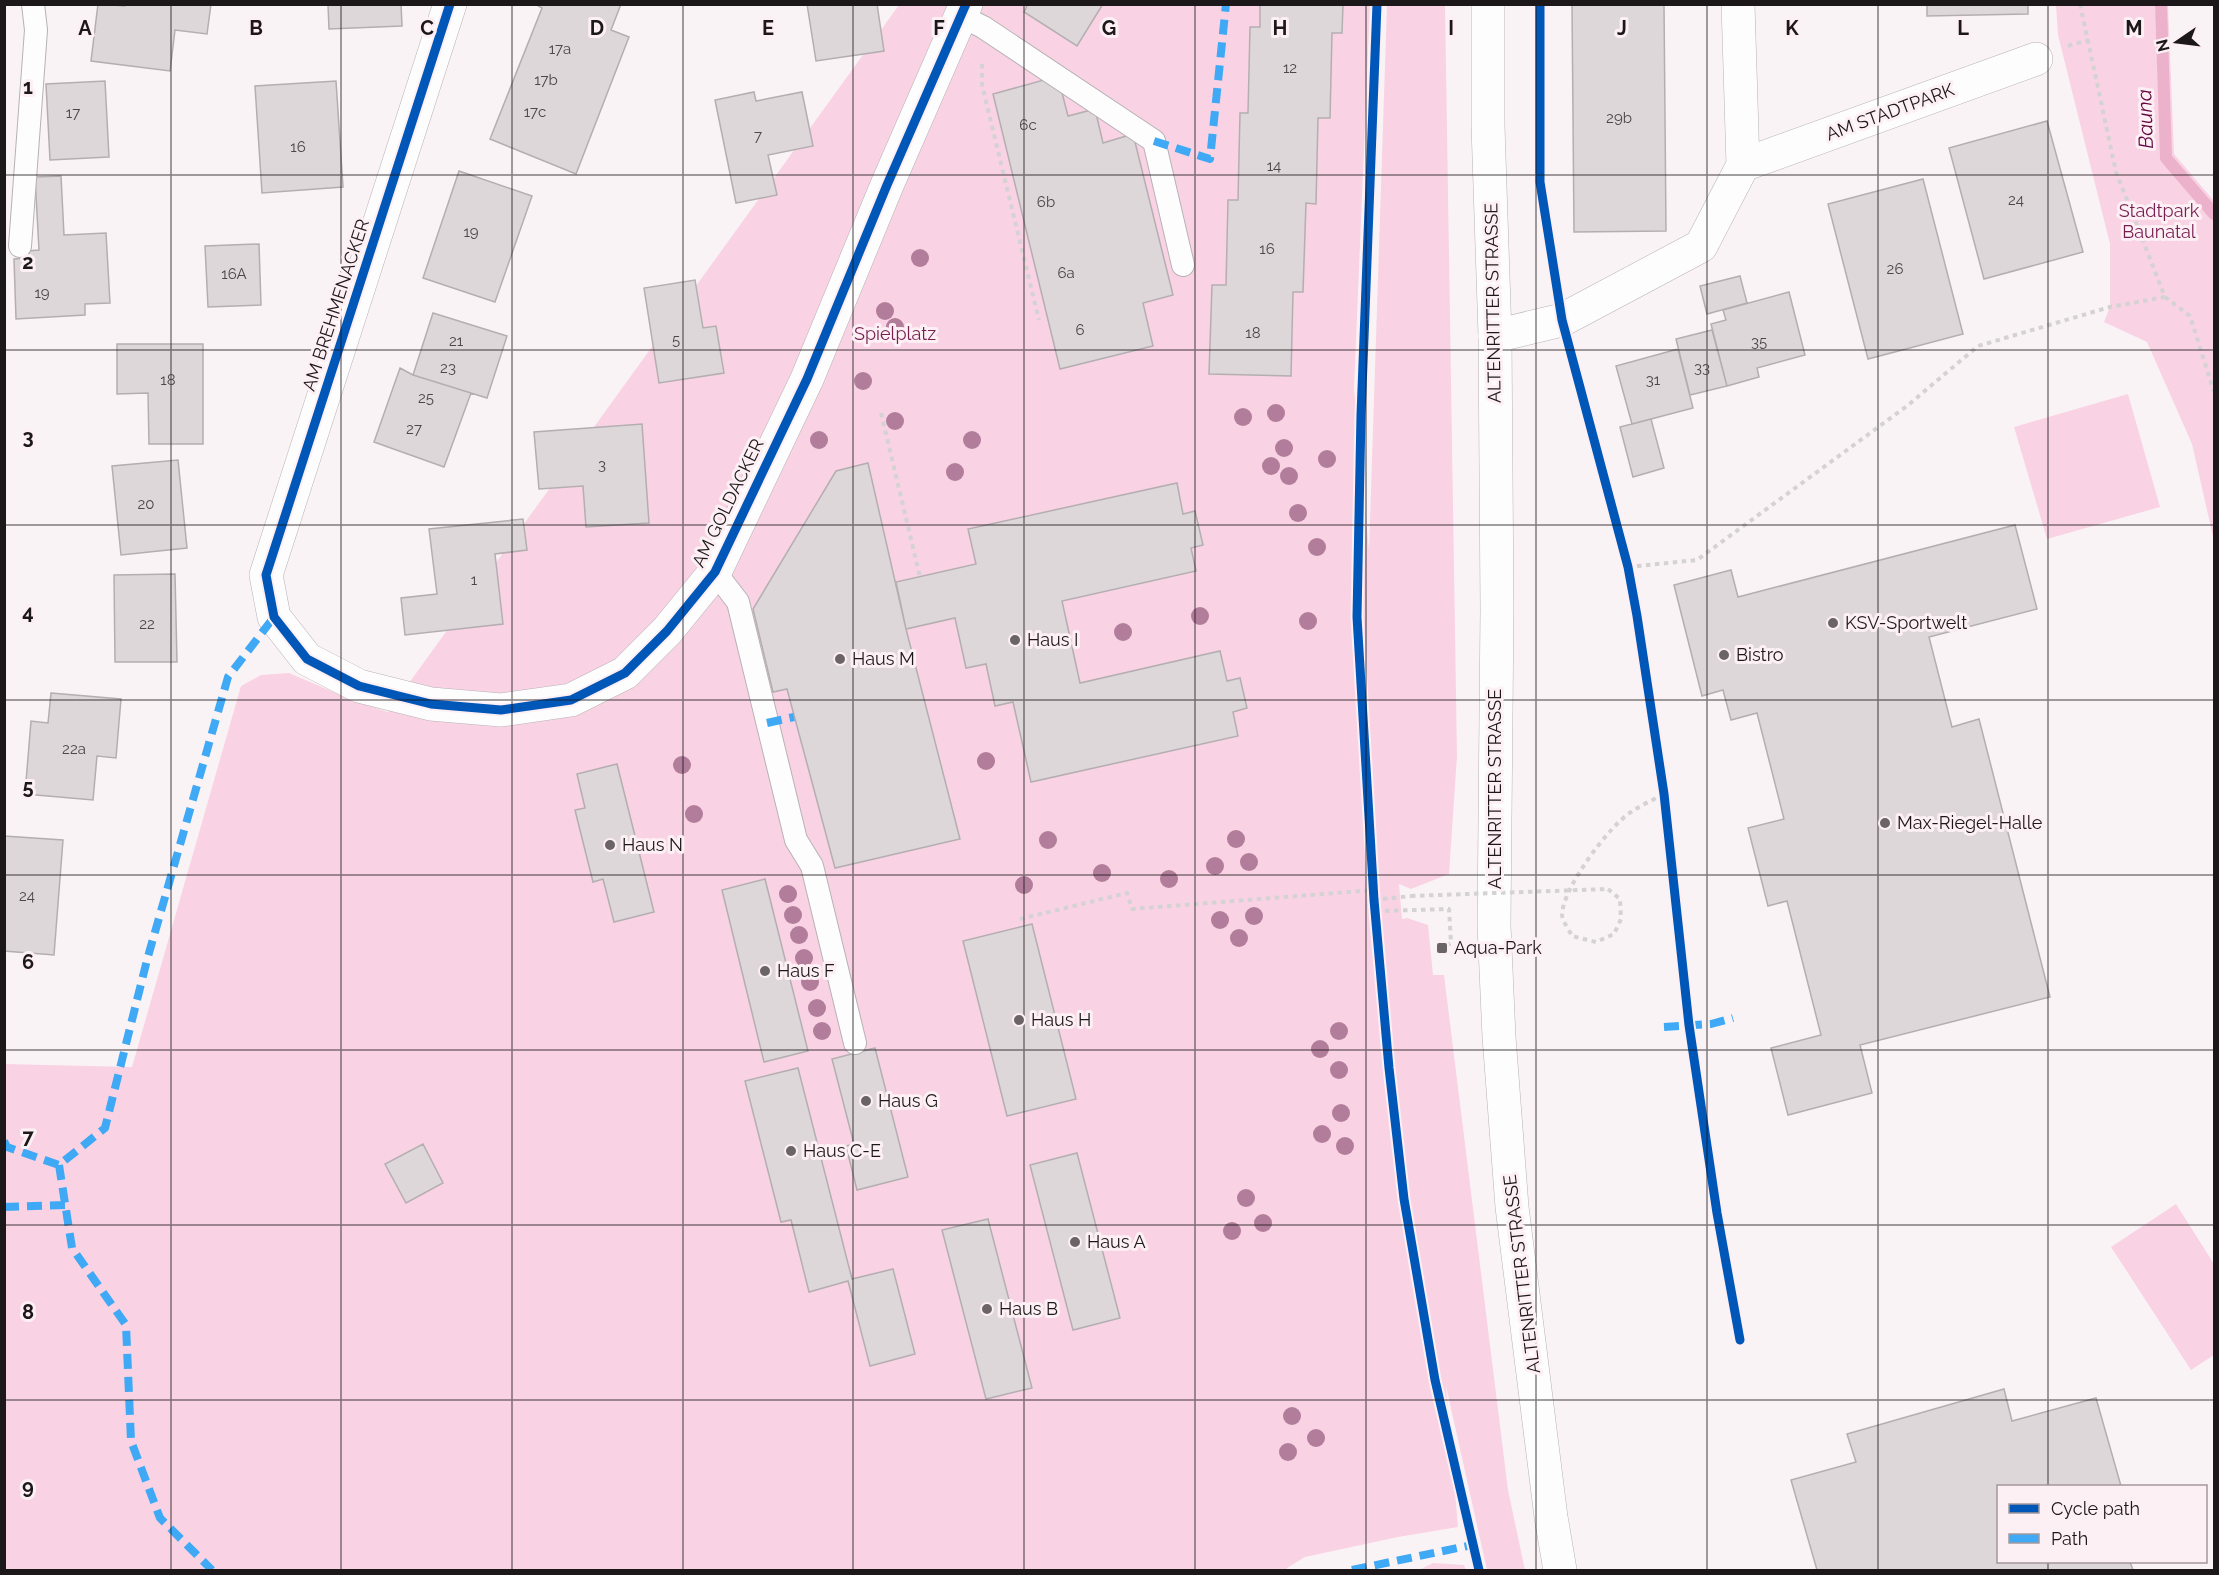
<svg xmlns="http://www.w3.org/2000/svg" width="2219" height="1575" font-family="Raleway,sans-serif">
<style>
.green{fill:#f9d3e3}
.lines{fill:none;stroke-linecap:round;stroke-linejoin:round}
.stream{stroke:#ecb2cc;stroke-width:12}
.building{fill:#ddd7d9;stroke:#b4aeb1;stroke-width:1.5}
.lane-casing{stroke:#b7b2b4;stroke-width:24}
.street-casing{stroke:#b7b2b4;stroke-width:34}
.secondary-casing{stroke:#b7b2b4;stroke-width:34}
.path{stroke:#d5d2d3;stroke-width:4;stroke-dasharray:4.5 4.5;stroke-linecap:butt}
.lane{stroke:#fefdfe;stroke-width:22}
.street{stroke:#fefdfe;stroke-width:33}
.secondary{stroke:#fefdfe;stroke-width:33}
.path-bridge{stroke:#d5d2d3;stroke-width:4;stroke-dasharray:4.5 4.5;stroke-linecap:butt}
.quiet{stroke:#3fa9f5;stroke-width:8;stroke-dasharray:15 8;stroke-linecap:butt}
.cycleway-casing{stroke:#fdf0f5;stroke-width:13}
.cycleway{stroke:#0057b8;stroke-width:9}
.tree{fill:#b27d9b}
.grid{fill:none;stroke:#1c1719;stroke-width:1.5;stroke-opacity:0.55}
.poi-dot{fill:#6a6466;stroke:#fdf0f5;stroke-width:2}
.labels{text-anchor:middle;stroke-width:6;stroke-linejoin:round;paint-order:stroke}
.number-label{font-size:15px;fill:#4c4749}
.street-label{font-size:18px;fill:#1c1719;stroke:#fdf0f5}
.park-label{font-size:18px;fill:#781d50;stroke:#fdf0f5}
.poi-label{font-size:18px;fill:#1c1719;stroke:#fdf0f5;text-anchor:start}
.water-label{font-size:20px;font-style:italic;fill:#65053f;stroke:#fdf0f5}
.grid-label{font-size:20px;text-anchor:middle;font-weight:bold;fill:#1c1719;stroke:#fdf0f5;stroke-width:6;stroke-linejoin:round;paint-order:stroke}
</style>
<rect width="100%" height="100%" fill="#faf3f6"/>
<path class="green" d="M899,5H1370L1354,389L1369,550L1387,5H1445L1457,756L1449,874L1411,889L1399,884L1402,919L1407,918L1428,925L1433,975H1444L1508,1490L1525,1570H1487L1446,1386L1458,1527L1398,1537L1305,1557L1287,1568V1570H5V1064L132,1067L241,686L261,675L289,673L352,700L388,712Z
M2056,5H2168L2174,154L2214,201V541L2192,444L2147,342L2104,322L2110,307V244L2058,35Z
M2128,394L2160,507L2047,539L2014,427Z
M2176,1204L2214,1264V1355L2191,1370L2111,1247Z
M1433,1563L1464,1565L1466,1570H1419Z"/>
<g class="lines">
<path class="stream" d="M2161,4L2166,158L2214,214"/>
</g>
<path class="building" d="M98,4L125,6V4H211L207,34L175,30L170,71L91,61Z
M328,4H401L402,26L329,29Z
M535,4H621L611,30L629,37L576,174L490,139L542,8Z
M807,4H877L884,51L816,61Z
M1028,4H1103L1077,46L1024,12Z
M1260,4H1343L1342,33H1332L1330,118H1318L1316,204L1306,203L1303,292H1293L1291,376L1209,374L1212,285H1226L1228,200H1238L1240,113H1248L1250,27H1260Z
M1572,4H1664L1666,231L1574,232Z
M1927,4H2028V14L1927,16Z
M1051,78L1060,85L1068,116L1095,109L1103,143L1133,134L1173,295L1143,303L1153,346L1060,369L993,94Z
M105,81L109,157L50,160L46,84Z
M336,81L343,187L262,193L255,86Z
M754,92L756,101L802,92L813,146L768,155L777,195L736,203L715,100Z
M2047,121L2083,252L1984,279L1949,148Z
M459,171L532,196L495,302L423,278Z
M61,176L64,235L106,233L110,303L85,304V315L16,319L14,259L28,258L27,251L39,250L35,177Z
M1923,179L1963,334L1868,359L1828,204Z
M259,244L261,305L208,307L205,246Z
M1740,276L1747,303L1707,314L1700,286Z
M695,280L703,328L716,326L724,373L659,383L644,288Z
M1789,292L1805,355L1757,368L1759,377L1727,386L1711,324L1726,320L1723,310Z
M433,313L507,336L487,398L413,375Z
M1712,330L1727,386L1690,395L1676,339Z
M117,344H203V444H149L148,393L117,394Z
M1678,349L1693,408L1632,424L1616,366Z
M400,368L413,375L471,393L444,467L374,442Z
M1651,419L1664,468L1633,477L1620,427Z
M642,424L649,523L586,527L583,486L539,489L534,432Z
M178,460L187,548L121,555L112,466Z
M868,463L906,629L960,839L835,868L787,689L773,692L753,609L836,471Z
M1177,483L1183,514L1195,511L1203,545L1191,548L1196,571L1062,601L1080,683L1220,651L1227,681L1240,678L1247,708L1233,712L1238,736L1031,782L1013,702L995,706L986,664L966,668L955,618L906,629L896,582L976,564L968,529Z
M523,519L527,550L495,554L503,624L405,635L401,598L437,594L429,529Z
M2015,525L2037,609L1929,637L1952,727L1979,719L2050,997L1860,1045L1872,1093L1788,1115L1771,1048L1821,1035L1787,901L1768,906L1748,828L1784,819L1757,713L1731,720L1723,690L1702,696L1674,585L1731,570L1738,597Z
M175,574L177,662H115L114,575Z
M51,693L121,699L116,758L97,756L93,800L25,794L31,721L48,723Z
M617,764L654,912L614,922L603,879L593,882L575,810L585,808L577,774Z
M4,836L63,840L54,955L4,951Z
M765,879L808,1051L764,1062L722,890Z
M1032,924L1076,1099L1007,1116L963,941Z
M875,1048L908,1177L857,1190L846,1146L854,1144L832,1059Z
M798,1068L852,1279L893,1269L915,1354L870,1366L848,1281L809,1292L791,1220L781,1222L745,1081Z
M423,1144L443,1183L406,1203L385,1164Z
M1077,1153L1120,1318L1073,1330L1030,1165Z
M988,1219L1032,1388L986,1399L942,1230Z
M2004,1389L2012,1421L2096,1398L2121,1486H1998V1562H2130L2133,1570H1817L1791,1480L1856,1462L1847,1434Z"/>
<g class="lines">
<defs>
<path id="lane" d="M961,16L983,27L1154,141L1183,265
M20,246L36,30L33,4
M715,572L738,602L796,840L812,866L855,1043"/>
<path id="street" d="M450,4L266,575L274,617L307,659L359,686L431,704L501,710L571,700L625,673L667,631L715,572L807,379L887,185L966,4
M1738,4L1743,165
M1495,336L1562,320L1701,246L1743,165L2036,59"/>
<path id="secondary" d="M1488,4V126L1495,336L1497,609L1494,925L1499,1037L1512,1207L1551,1517L1560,1570"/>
</defs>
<use href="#lane" class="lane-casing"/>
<use href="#street" class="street-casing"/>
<use href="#secondary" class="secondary-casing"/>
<path class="path" d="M1377,4L1361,415L1357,617L1374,900L1389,1068L1404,1199L1435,1380L1472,1545
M2080,4L2116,172L2165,297L2190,316L2214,392
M2068,46L2088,40
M982,64V85L1039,320
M881,413L920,577
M1628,567L1697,560L1907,406L1978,346L2110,307L2165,297
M1608,889L1620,899L1621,919L1614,934L1596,942L1572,936C1569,930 1563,922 1562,915C1562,889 1609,826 1631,812C1641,805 1653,800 1664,794
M1374,900L1411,896
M1376,911L1449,909L1451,943L1442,948
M1020,919L1127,893L1132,909L1374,890"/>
<use href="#lane" class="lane"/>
<use href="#street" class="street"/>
<use href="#secondary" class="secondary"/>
<path class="path-bridge" d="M1411,896L1608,889"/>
<path class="quiet" d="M1154,141L1210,159L1226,4
M767,723L794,717
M1664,1027L1711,1024L1733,1018
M4,1141L7,1147L59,1165L105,1128L147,960L228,677L274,617
M59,1165L72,1248L126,1325L131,1441L160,1518L212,1570
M4,1207L66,1205
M1352,1570L1472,1545L1474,1550"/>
<defs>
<path id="cycleway" d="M450,4L266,575L274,617L307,659L359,686L431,704L501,710L571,700L625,673L667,631L715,572L807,379L887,185L966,4
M1377,4L1361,415L1357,617L1374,900L1389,1068L1404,1199L1435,1380L1479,1570
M1540,4V182L1562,320L1628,567L1637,616L1664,794L1689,1025L1717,1213L1740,1340"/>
</defs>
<use href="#cycleway" class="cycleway-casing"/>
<use href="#cycleway" class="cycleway"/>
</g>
<g class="tree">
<circle cx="920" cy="258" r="9"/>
<circle cx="885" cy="311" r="9"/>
<circle cx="895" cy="327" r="9"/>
<circle cx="863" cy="381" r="9"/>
<circle cx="1276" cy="413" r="9"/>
<circle cx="1243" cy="417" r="9"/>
<circle cx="895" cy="421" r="9"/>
<circle cx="819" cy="440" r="9"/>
<circle cx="972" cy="440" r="9"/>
<circle cx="1284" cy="448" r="9"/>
<circle cx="1327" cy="459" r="9"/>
<circle cx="1271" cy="466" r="9"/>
<circle cx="955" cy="472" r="9"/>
<circle cx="1289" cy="476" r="9"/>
<circle cx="1298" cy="513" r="9"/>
<circle cx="1317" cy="547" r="9"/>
<circle cx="1200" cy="616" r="9"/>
<circle cx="1308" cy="621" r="9"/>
<circle cx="1123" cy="632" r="9"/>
<circle cx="986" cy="761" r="9"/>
<circle cx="682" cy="765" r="9"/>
<circle cx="694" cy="814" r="9"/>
<circle cx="1236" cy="839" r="9"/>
<circle cx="1048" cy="840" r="9"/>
<circle cx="1249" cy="862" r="9"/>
<circle cx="1215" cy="866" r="9"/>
<circle cx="1102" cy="873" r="9"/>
<circle cx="1169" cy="879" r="9"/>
<circle cx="1024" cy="885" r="9"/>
<circle cx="788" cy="894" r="9"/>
<circle cx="793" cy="915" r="9"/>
<circle cx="1254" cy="916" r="9"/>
<circle cx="1220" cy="920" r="9"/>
<circle cx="799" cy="935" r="9"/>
<circle cx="1239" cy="938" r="9"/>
<circle cx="804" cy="958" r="9"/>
<circle cx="810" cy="982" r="9"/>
<circle cx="817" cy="1008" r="9"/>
<circle cx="822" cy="1031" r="9"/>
<circle cx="1339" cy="1031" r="9"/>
<circle cx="1320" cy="1049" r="9"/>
<circle cx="1339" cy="1070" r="9"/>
<circle cx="1341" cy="1113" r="9"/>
<circle cx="1322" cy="1134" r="9"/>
<circle cx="1345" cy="1146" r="9"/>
<circle cx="1246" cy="1198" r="9"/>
<circle cx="1263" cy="1223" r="9"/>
<circle cx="1232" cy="1231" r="9"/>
<circle cx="1292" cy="1416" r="9"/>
<circle cx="1316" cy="1438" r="9"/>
<circle cx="1288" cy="1452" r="9"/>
</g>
<path class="grid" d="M171,4V1570M341,4V1570M512,4V1570M683,4V1570M853,4V1570M1024,4V1570M1195,4V1570M1366,4V1570M1536,4V1570M1707,4V1570M1878,4V1570M2048,4V1486M4,175H2214M4,350H2214M4,525H2214M4,700H2214M4,875H2214M4,1050H2214M4,1225H2214M4,1400H2214M2048,1562V1570"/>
<g class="poi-dot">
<circle cx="1833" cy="623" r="6"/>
<circle cx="1015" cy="640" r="6"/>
<circle cx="1724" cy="655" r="6"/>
<circle cx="840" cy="659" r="6"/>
<circle cx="1885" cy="823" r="6"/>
<circle cx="610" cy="845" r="6"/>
<rect x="1436" y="942" width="12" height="12" rx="3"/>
<circle cx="765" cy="971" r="6"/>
<circle cx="1019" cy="1020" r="6"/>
<circle cx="866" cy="1101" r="6"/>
<circle cx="791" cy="1151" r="6"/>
<circle cx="1075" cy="1242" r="6"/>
<circle cx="987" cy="1309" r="6"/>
</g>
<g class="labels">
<g class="number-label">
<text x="560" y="54">17a</text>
<text x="1290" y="73">12</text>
<text x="546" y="85">17b</text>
<text x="535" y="117">17c</text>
<text x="73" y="118">17</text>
<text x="1619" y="123">29b</text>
<text x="1028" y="130">6c</text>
<text x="758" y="141">7</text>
<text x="298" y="152">16</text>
<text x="1274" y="171">14</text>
<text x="2016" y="205">24</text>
<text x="1046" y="207">6b</text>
<text x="471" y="237">19</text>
<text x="1267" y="254">16</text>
<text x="1895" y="274">26</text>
<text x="1066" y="278">6a</text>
<text x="234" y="279">16A</text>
<text x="42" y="298">19</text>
<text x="1080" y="335">6</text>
<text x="1253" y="338">18</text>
<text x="676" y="345">5</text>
<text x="456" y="346">21</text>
<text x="1759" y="347">35</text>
<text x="448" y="373">23</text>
<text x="1702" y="373">33</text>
<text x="168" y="385">18</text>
<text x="1653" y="385">31</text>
<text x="426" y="403">25</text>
<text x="414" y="434">27</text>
<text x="602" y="470">3</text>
<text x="146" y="509">20</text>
<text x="474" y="585">1</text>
<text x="147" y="629">22</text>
<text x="74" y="754">22a</text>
<text x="27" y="901">24</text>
</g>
<g class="street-label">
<text transform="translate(1890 112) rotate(-20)" y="6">AM STADTPARK</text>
<text transform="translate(1493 303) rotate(-91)" y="6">ALTENRITTER STRASSE</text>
<text transform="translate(336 305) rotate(-72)" y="6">AM BREHMENACKER</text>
<text transform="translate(728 503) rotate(-64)" y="6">AM GOLDACKER</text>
<text transform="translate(1495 789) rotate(-90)" y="6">ALTENRITTER STRASSE</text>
<text transform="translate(1522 1274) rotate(-97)" y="6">ALTENRITTER STRASSE</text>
</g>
<g class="park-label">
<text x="2159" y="217">Stadtpark<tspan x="2159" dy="21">Baunatal</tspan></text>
<text x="895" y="340">Spielplatz</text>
</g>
<g class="poi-label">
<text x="1845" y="629">KSV-Sportwelt</text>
<text x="1027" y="646">Haus I</text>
<text x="1736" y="661">Bistro</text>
<text x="852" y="665">Haus M</text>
<text x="1897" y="829">Max-Riegel-Halle</text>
<text x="622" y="851">Haus N</text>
<text x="1454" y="954">Aqua-Park</text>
<text x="777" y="977">Haus F</text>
<text x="1031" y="1026">Haus H</text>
<text x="878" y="1107">Haus G</text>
<text x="803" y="1157">Haus C-E</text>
<text x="1087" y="1248">Haus A</text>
<text x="999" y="1315">Haus B</text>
</g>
<g class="water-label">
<text transform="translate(2145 119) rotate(-92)" y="7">Bauna</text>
</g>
</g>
<g class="grid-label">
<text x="85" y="35">A</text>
<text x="256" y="35">B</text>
<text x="427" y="35">C</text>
<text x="597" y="35">D</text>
<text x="768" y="35">E</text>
<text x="939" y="35">F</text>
<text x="1109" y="35">G</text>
<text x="1280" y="35">H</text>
<text x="1451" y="35">I</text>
<text x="1622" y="35">J</text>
<text x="1792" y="35">K</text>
<text x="1963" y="35">L</text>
<text x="2134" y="35">M</text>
<text x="28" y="94">1</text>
<text x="28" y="269">2</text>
<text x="28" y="444">3</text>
<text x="28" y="619">4</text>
<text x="28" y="794">5</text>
<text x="28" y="969">6</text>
<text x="28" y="1144">7</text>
<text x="28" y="1319">8</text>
<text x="28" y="1494">9</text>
</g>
<rect width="2219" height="1575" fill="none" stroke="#1c1719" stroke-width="12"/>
<rect x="1997" y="1485" width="210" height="78" fill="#fdf0f5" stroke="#a3999d" stroke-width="1.5"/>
<rect x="2009" y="1504" width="30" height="9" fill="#0057b8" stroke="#a3999d" stroke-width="1.5"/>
<text x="2051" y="1515" font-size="18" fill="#1c1719">Cycle path</text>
<rect x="2009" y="1534" width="30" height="9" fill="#3fa9f5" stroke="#a3999d" stroke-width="1.5"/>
<text x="2051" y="1545" font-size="18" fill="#1c1719">Path</text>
<g transform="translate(2177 42) rotate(256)" stroke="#fdf0f5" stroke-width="4.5" paint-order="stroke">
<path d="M0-4.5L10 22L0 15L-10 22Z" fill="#1c1719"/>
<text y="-9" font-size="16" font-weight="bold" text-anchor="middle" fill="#1c1719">N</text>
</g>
</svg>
